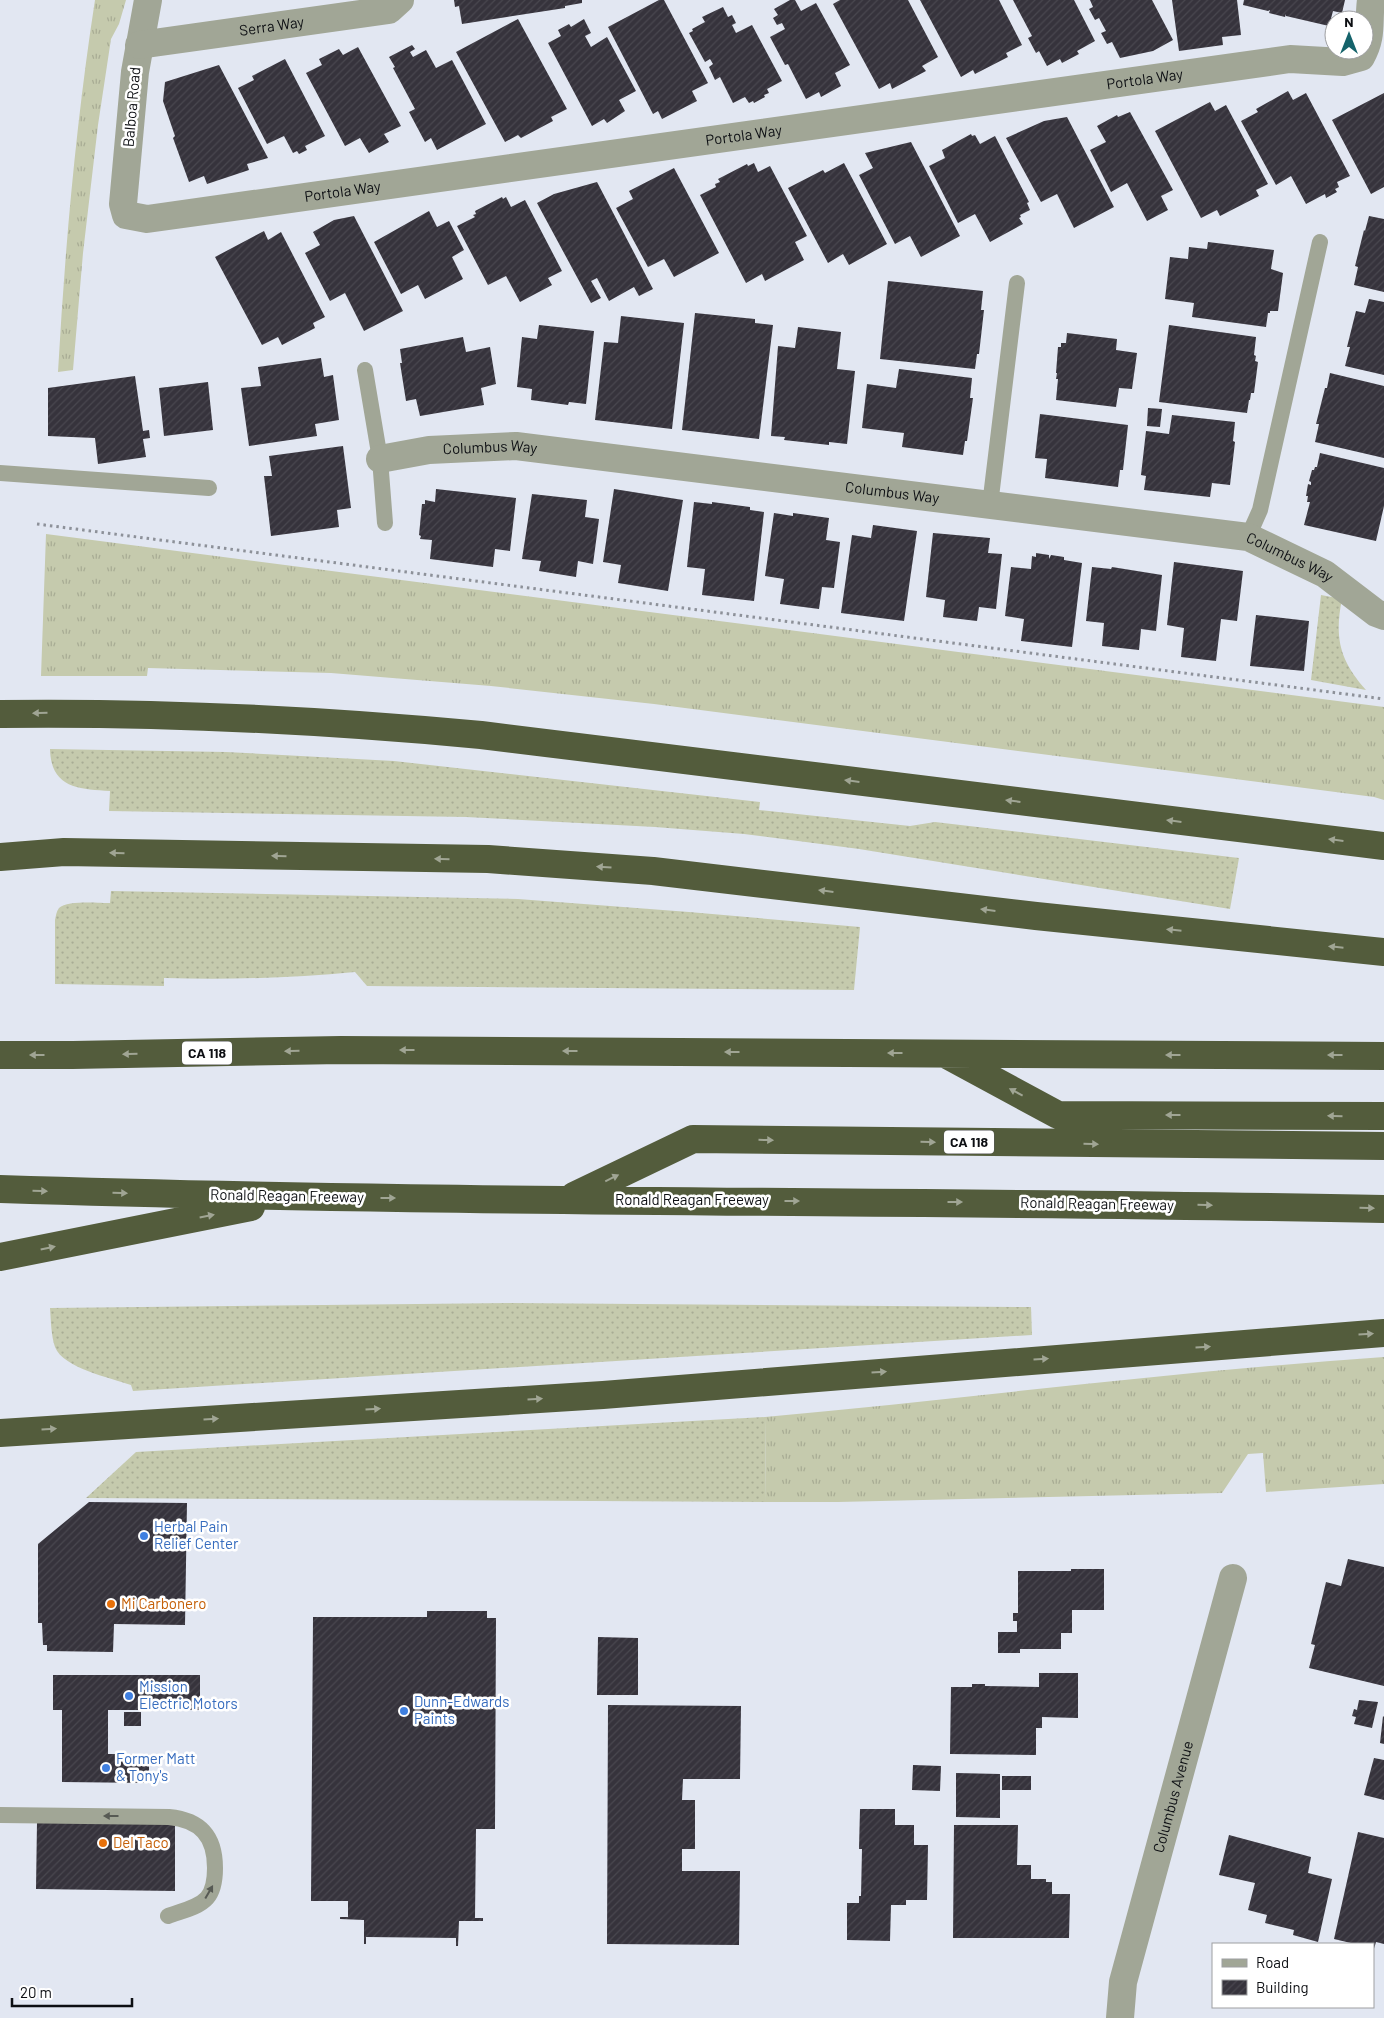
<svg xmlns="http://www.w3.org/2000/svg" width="1384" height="2018" font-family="Barlow,sans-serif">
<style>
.grass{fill:url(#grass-tufts)}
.garden{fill:url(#garden-dots)}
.building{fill:url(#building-hatch)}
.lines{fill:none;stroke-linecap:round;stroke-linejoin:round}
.path{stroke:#8d9199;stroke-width:3;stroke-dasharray:2.5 4;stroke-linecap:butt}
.service{stroke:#a1a696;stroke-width:16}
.minor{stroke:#a1a696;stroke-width:28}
.motorway{stroke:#535c3c;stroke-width:28}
.oneway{fill:#a0a594}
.oneway2{fill:#575a54}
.shop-dot{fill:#3f7fe0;stroke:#fff;stroke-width:2}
.food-dot{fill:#e8710a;stroke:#fff;stroke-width:2}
.labels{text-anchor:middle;stroke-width:5;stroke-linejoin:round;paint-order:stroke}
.shield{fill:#fff;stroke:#56575a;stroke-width:1}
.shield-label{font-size:14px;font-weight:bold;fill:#0d0f13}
.street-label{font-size:15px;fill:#0d0f13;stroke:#fff}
.shop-label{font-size:15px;fill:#366cbe;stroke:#fff;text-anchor:start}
.food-label{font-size:15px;fill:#c56008;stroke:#fff;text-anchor:start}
</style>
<defs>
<pattern id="grass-tufts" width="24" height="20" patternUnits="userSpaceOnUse" patternTransform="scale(1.25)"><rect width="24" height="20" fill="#c5caad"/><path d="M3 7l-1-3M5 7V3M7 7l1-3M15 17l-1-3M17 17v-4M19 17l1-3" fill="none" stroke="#a8ac94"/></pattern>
<pattern id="garden-dots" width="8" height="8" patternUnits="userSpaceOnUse" patternTransform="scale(1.25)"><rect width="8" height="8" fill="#c5caad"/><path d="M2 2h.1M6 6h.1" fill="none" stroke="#a8ac94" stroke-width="1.8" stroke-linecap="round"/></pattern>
<pattern id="building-hatch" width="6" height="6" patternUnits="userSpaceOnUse" patternTransform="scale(1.25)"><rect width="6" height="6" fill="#36333c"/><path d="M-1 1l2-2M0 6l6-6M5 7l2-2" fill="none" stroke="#49474f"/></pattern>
</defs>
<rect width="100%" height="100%" fill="#e2e7f2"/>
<path class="grass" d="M95,0H126L119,24L111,39L98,125L83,253L73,370L58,372C65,247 76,123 95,0Z
M46,534L1384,707V800L1374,797L654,704L491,686L331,673L148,668L147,676H41Z
M1384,1357V1484L1266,1492L1263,1453L1248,1454L1222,1493L838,1502H766L765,1417C972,1398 1177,1371 1384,1357Z"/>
<path class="garden" d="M1321,595L1342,599C1334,638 1340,661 1366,690L1311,680Z
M50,749L226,752L394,761L760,802L759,810L910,826L935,822L1239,858L1230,909L859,849L744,834L655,827L466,817L109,811L110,791C78,789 51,788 50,749Z
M111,891L518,899L689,912L860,927L854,990L367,986L355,972C291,978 228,980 164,978V986L55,984V920C56,916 56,912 59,908C67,900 99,903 110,903Z
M510,1303L1031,1307L1032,1335L133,1391L131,1385C111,1378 63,1368 55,1347C51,1335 51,1321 50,1308Z
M765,1417L766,1502L86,1498L136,1452Z"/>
<path class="building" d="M454,0H582V3L565,6V8L462,24L459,6L455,7Z
M659,0H664L708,83L692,91L697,101L662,119L658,111L653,114L608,27Z
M790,0H795L801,11L816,3L850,65L835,73L841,86L821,97L819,92L806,99L788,64L785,65L770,37L785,29L782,23L777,25L773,18L778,15L774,9Z
M840,0H908L938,57L922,66L926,71L892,89L890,83L879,89L833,4Z
M920,0H999L1022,45L1006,53L1008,57L975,74L973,70L961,77Z
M1013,0H1074L1095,41L1077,51L1079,54L1062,63L1060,59L1047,66L1039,51L1036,53L1028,38L1032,36Z
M1090,0H1152L1173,40L1153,51L1120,58L1112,42L1107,44L1101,33L1106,31L1099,18L1095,20L1089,9L1093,7Z
M1172,0H1237L1241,35L1222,37L1223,45L1179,51Z
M1244,0H1345L1342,13L1333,11L1329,26L1286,16V14L1285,17L1269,13L1270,10L1268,11L1243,5Z
M723,7L728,17L732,15L736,23L732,25L736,33L752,25L782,81L767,89L769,93L764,95L765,97L754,103L753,101L749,103L745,97L733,103L720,77L715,80L709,67L713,64L710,59L705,62L689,33L693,31L692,29L705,22L702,17Z
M518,19L567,109L551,117L553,121L521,138L518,135L505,142L456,52Z
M584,19L591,33L585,36L591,47L607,37L636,91L619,100L625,111L607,123L604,119L592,126L548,43L561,36L558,30L569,24L571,27Z
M412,45L415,49L410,52L413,57L426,50L436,68L452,60L486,124L437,150L431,138L425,142L409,112L415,109L393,68L395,67L389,57Z
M358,47L401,126L384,134L389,142L369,153L360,138L345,146L306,73L322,65L319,59L339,49L343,55Z
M285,59L325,136L305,146L307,150L299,154L297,151L293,153L284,136L267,144L238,88L254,80L252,76Z
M219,65L268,158L247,164L249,170L207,184L204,176L189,182L173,138L175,136L163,101L165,82Z
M1288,91L1293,100L1306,93L1350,176L1337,182L1339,187L1335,189L1337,192L1326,198L1325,194L1306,204L1291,176L1276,185L1241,121L1258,112L1256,109Z
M1384,93V187L1371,194L1332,120Z
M1210,102L1215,111L1226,105L1268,184L1256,190L1259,196L1220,216L1217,210L1201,218L1155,131Z
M1130,112L1173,190L1161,196L1168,210L1147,221L1127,183L1111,192L1090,150L1106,142L1097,126L1117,115L1118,117Z
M1067,117L1114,207L1074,228L1057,194L1041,202L1006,138L1044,121Z
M971,134L972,136L975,135L980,144L995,136L1029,202L1027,203L1030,210L1020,215L1021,217L1019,218L1023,224L990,242L975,214L958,223L929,166L945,158L942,150Z
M911,142L960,236L921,257L910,236L895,244L859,175L873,168L865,153Z
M754,163L758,172L770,166L807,236L795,242L804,260L765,281L762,274L746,283L700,195L716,187L715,184L720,182L718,179L747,164L748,166Z
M844,163L887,244L849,265L843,254L828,263L788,188L823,170L825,173Z
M674,168L719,253L674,277L664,259L648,267L616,208L633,199L629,191Z
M597,182L653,289L639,296L634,287L609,301L597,278L591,281L601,298L591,303L537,203L554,194Z
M502,197L503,199L506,197L511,207L525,200L562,271L548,278L552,285L520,302L506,276L488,285L457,226L475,217L473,215L476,214L475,211Z
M429,211L437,227L449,221L464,250L452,257L463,279L425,299L418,285L401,294L374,242Z
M354,216L403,311L364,331L345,293L330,301L305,253L320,245L313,232L334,220Z
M1369,216L1384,219V292L1354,285L1358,267L1355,266L1364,230L1365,231Z
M264,231L268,240L281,232L325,317L313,323L315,328L282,345L278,337L262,345L215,257Z
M1208,242L1274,250L1271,269L1283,273L1278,311H1270V313H1268L1266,327L1192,317L1194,303L1165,299L1170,257L1188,259L1189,247L1207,249Z
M888,281L983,291L981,310H984L979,354H977L975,369L880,359Z
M1369,299L1384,302V375L1345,366L1350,347H1347L1356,311L1365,313Z
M695,313L755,319V323L773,325L759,439L682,430Z
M621,316L684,323L672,429L595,420L604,342L618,343Z
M539,325L594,331L586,404L569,402L568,405L531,400L532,389L517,387L522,337L537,339Z
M1169,325L1256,337L1254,355L1256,356L1255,361L1258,362L1254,393H1251L1250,400H1249L1247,413L1159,402Z
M798,327L841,332L837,369L855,371L847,444L829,442V445L784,440L785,437L771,436L778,346L795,348Z
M1067,333L1117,339L1116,350L1137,353L1132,389L1119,388L1116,407L1056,400L1058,379H1056L1057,373H1056L1058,347H1061V343H1066Z
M463,337L466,352L490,347L496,384L481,388L484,405L420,416L416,399L406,401L400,363H402L400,349Z
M321,358L324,377L333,375L339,420L315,424L317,436L249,446L241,388L261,386L258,367Z
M899,369L972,378L970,398H973L967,441H965L963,455L902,447L904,433L862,428L867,384L896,388Z
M1330,373L1384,386V458L1315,442L1319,424H1316L1325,388H1327Z
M135,376L143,431L149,430L150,438L143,439L146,457L98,464L95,438L48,436V388Z
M208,382L213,430L164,436L159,388Z
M1148,408L1162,409L1160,427L1147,426Z
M1040,414L1128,425L1123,470H1120L1118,487L1045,478L1047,459L1035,458Z
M1172,415L1235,422L1233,441L1235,442L1230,485L1212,483L1210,497L1144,490L1146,476L1141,475L1146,431L1169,434Z
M343,446L351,508L337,510L339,527L271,536L264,476H272L269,456Z
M1320,453L1384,468V506L1376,541L1304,525L1310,502H1307L1308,496H1306L1308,484L1311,485V482L1309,481L1312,470H1314L1315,467H1317Z
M436,489L516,498L510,551L495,549L493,567L430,559L432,540L420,539L421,536L419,535L422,504H425V500L435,502Z
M614,489L683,500L668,591L618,583L621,565L603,562Z
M532,494L587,500L585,517L599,519L593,564L578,561L576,577L539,571L541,561L522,559Z
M694,502L712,504V502L750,507V510L764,512L754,601L702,595L705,569L687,567Z
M774,513L793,516V513L829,518L826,540L840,542L834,588L822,587L819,609L780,604L784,579L765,576Z
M873,525L917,531L904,621L841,613L852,535L871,538Z
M933,533L990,538L988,553L1002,554L996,609L979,607L977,621L943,617L945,600L926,597Z
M1036,553L1049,555V559L1051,555L1064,557V560L1082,563L1072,647L1021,641L1024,619L1005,616L1011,567L1031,569L1032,556L1036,557Z
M1174,562L1243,571L1237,621L1221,619L1216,661L1181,657L1184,628L1167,625Z
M1092,567L1111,569L1112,567L1162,575L1156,631L1141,629L1139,650L1102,646L1104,623L1086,621Z
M1256,615L1309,621L1304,671L1250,666Z
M89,1502L187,1503L185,1625L114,1624L113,1652L47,1651V1645H43L42,1623H38V1544Z
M1348,1559L1384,1567V1686L1309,1668L1315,1645L1311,1644L1326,1582L1341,1586Z
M1071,1569H1104V1610H1072V1633H1061V1649H1020V1653H998V1632H1017V1621H1013V1613H1018V1571H1071Z
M427,1611H487V1618H496L495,1829H476L475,1918H483V1921H459L458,1946H456V1938L366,1937V1944H364V1920L340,1919V1917H348V1901H311L313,1617H427Z
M598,1637L638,1638V1695H597Z
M1039,1673H1078V1718L1042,1717V1728H1036V1755L950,1754L951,1687H972V1684H985V1686L1039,1687Z
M53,1675H200V1710H108V1754H149V1783L62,1782V1710H53Z
M1359,1700L1378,1702L1372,1728L1354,1724L1356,1717L1352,1716L1354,1709L1357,1710Z
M608,1705L741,1706L740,1779H683L682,1800H695V1849H682V1871H740L739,1945L607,1944Z
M124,1712H141V1726H124Z
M1383,1716L1384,1717V1744L1380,1743Z
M1374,1758L1384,1760V1800L1364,1795Z
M913,1765L941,1766L940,1791L912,1790Z
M956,1773L1000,1774V1818L956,1817Z
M1002,1776H1031V1790H1002Z
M860,1809H895V1825H914V1845H928L927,1900H906V1905H891L890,1941L847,1940V1903H859V1896H861L862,1849H859Z
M37,1822L175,1823V1891L36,1889Z
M954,1825H1018L1017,1865H1031V1879H1046V1882H1052V1894H1070L1069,1938H953Z
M1358,1832L1384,1838V1944L1376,1942L1373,1952V1944H1355L1334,1939Z
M1229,1835L1311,1857L1308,1873L1332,1879L1318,1942L1293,1935L1294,1930L1265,1923L1267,1915L1248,1910L1255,1883L1219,1875Z"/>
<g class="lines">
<path class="path" d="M37,524L1384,699"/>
<path class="service" d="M365,370L380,459L385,523
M0,473L209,488
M990,505L1017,283
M1248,537L1260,510L1320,242
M0,1815L169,1817C200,1820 215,1836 215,1868C215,1878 214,1890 207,1898C198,1908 181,1911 168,1916"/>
<g class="minor">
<path id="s1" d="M148,0L135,72L123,204L126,215L147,219L1290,59L1343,62L1361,57C1373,36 1368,22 1371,0"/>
<path id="s2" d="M139,45L389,10L400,0"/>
<path id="s3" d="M380,459L429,450L516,446L1248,537L1325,574L1376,613L1384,616"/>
<path id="s4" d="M1120,2018L1123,1982L1233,1578"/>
</g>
<path class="motorway" d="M0,714C161,712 321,720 481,735L1384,846
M0,857L64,852L488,859L653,871L1036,916L1384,952
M0,1055H73L341,1050L1384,1056
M947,1055L1058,1115L1384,1116
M0,1189C461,1204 923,1200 1384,1209
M574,1196L693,1139L1384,1146
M0,1257L251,1207
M0,1433L603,1395L1384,1333"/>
</g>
<defs><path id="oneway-solid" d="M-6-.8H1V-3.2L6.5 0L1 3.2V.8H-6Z" transform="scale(1.25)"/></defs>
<g class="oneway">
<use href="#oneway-solid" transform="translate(40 713) rotate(179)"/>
<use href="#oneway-solid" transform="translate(852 781) rotate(-173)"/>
<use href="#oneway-solid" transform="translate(1013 801) rotate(-173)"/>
<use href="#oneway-solid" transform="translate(1174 821) rotate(-173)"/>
<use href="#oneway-solid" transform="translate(1336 840) rotate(-173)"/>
<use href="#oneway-solid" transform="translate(117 853) rotate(-179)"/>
<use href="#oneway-solid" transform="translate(279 856) rotate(-179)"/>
<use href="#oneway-solid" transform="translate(442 859) rotate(-179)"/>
<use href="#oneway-solid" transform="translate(604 867) rotate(-176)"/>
<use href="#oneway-solid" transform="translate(826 891) rotate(-173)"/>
<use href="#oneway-solid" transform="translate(988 910) rotate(-173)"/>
<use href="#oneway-solid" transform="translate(1174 930) rotate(-174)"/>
<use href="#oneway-solid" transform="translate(1336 947) rotate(-174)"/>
<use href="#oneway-solid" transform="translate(407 1050) rotate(-180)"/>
<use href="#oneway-solid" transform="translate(292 1051) rotate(179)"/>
<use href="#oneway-solid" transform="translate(570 1051) rotate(-180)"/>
<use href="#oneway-solid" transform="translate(732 1052) rotate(-180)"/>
<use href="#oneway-solid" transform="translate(895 1053) rotate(-180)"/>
<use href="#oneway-solid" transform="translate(130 1054) rotate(179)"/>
<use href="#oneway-solid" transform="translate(37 1055) rotate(-180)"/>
<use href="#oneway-solid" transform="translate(1173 1055) rotate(-180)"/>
<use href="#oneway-solid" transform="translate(1335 1055) rotate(-180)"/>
<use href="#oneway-solid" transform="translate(1016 1092) rotate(-152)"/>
<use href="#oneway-solid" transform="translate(1173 1115) rotate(180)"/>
<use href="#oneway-solid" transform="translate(1335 1116) rotate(-179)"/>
<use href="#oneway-solid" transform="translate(766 1140) rotate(1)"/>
<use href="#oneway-solid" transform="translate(928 1142) rotate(1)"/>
<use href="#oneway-solid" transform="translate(1091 1144) rotate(1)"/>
<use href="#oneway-solid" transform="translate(612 1178) rotate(-26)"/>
<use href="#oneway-solid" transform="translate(40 1191) rotate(2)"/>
<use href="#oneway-solid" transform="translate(120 1193) rotate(1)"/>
<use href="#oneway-solid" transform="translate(388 1198)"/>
<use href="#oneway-solid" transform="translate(792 1201)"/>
<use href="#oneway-solid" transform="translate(955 1202)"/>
<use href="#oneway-solid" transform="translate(1205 1205) rotate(1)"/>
<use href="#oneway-solid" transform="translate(1367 1208) rotate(1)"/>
<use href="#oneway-solid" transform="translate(207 1216) rotate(-11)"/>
<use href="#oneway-solid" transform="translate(48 1248) rotate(-12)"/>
<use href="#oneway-solid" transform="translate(1366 1334) rotate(-4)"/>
<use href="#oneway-solid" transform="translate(1203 1347) rotate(-4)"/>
<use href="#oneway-solid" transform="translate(1041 1359) rotate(-4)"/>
<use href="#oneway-solid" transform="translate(879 1372) rotate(-4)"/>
<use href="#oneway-solid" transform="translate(535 1399) rotate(-4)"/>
<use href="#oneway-solid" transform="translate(373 1409) rotate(-4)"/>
<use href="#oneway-solid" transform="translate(211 1419) rotate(-4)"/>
<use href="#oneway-solid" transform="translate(49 1429) rotate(-4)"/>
</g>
<g class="oneway2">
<use href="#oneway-solid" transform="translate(111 1816) rotate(-180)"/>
<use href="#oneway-solid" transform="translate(209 1892) rotate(-60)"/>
</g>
<g class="shop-dot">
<circle cx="144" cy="1536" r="5"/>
<circle cx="129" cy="1696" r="5"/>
<circle cx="404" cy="1711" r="5"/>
<circle cx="106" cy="1768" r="5"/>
</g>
<g class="food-dot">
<circle cx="111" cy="1604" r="5"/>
<circle cx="103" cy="1843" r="5"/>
</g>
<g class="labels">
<g class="shield">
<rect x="182" y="1041.5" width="50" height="23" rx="4"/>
<rect x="944" y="1130.5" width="50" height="23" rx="4"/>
</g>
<g class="shield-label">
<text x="207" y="1058">CA 118</text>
<text x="969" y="1147">CA 118</text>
</g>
<g class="street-label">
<text dy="5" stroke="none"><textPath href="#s2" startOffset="134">Serra Way</textPath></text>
<text dy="5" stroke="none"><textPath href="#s1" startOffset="1246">Portola Way</textPath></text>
<text transform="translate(132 107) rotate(-85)" y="5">Balboa Road</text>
<text dy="5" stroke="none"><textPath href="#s1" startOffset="841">Portola Way</textPath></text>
<text dy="5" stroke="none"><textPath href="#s1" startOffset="436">Portola Way</textPath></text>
<text dy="5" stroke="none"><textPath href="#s3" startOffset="111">Columbus Way</textPath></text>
<text dy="5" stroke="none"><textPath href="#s3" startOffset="516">Columbus Way</textPath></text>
<text dy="5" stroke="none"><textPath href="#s3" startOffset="921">Columbus Way</textPath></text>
<text transform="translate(287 1196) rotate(1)" y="5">Ronald Reagan Freeway</text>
<text x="692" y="1205">Ronald Reagan Freeway</text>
<text transform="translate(1097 1204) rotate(1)" y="5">Ronald Reagan Freeway</text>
<text dy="5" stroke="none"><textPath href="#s4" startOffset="228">Columbus Avenue</textPath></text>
</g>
<g class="shop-label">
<text x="154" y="1532">Herbal Pain<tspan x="154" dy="17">Relief Center</tspan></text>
<text x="139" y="1692">Mission<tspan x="139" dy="17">Electric Motors</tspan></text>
<text x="414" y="1707">Dunn-Edwards<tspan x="414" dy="17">Paints</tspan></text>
<text x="116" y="1764">Former Matt<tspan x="116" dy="17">&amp; Tony's</tspan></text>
</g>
<g class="food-label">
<text x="121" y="1609">Mi Carbonero</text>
<text x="113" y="1848">Del Taco</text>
</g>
</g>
<rect x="1212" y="1943" width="162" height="65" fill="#ffffff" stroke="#9e9fa1"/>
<rect x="1222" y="1959" width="25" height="8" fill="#a1a696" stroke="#9e9fa1"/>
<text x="1256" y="1968" font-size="15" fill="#0d0f13">Road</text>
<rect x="1222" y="1980" width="25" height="15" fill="url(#building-hatch)" stroke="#9e9fa1"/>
<text x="1256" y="1993" font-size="15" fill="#0d0f13">Building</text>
<g transform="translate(1349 35)"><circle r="24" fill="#ffffff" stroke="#9e9fa1"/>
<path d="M0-4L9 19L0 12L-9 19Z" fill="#15636b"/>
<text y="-8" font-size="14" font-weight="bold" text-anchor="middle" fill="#0d0f13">N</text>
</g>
<path d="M12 1998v8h120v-8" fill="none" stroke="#0d0f13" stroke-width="2.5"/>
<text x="20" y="1998" font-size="15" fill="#0d0f13" stroke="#ffffff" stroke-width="4" paint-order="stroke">20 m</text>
</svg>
